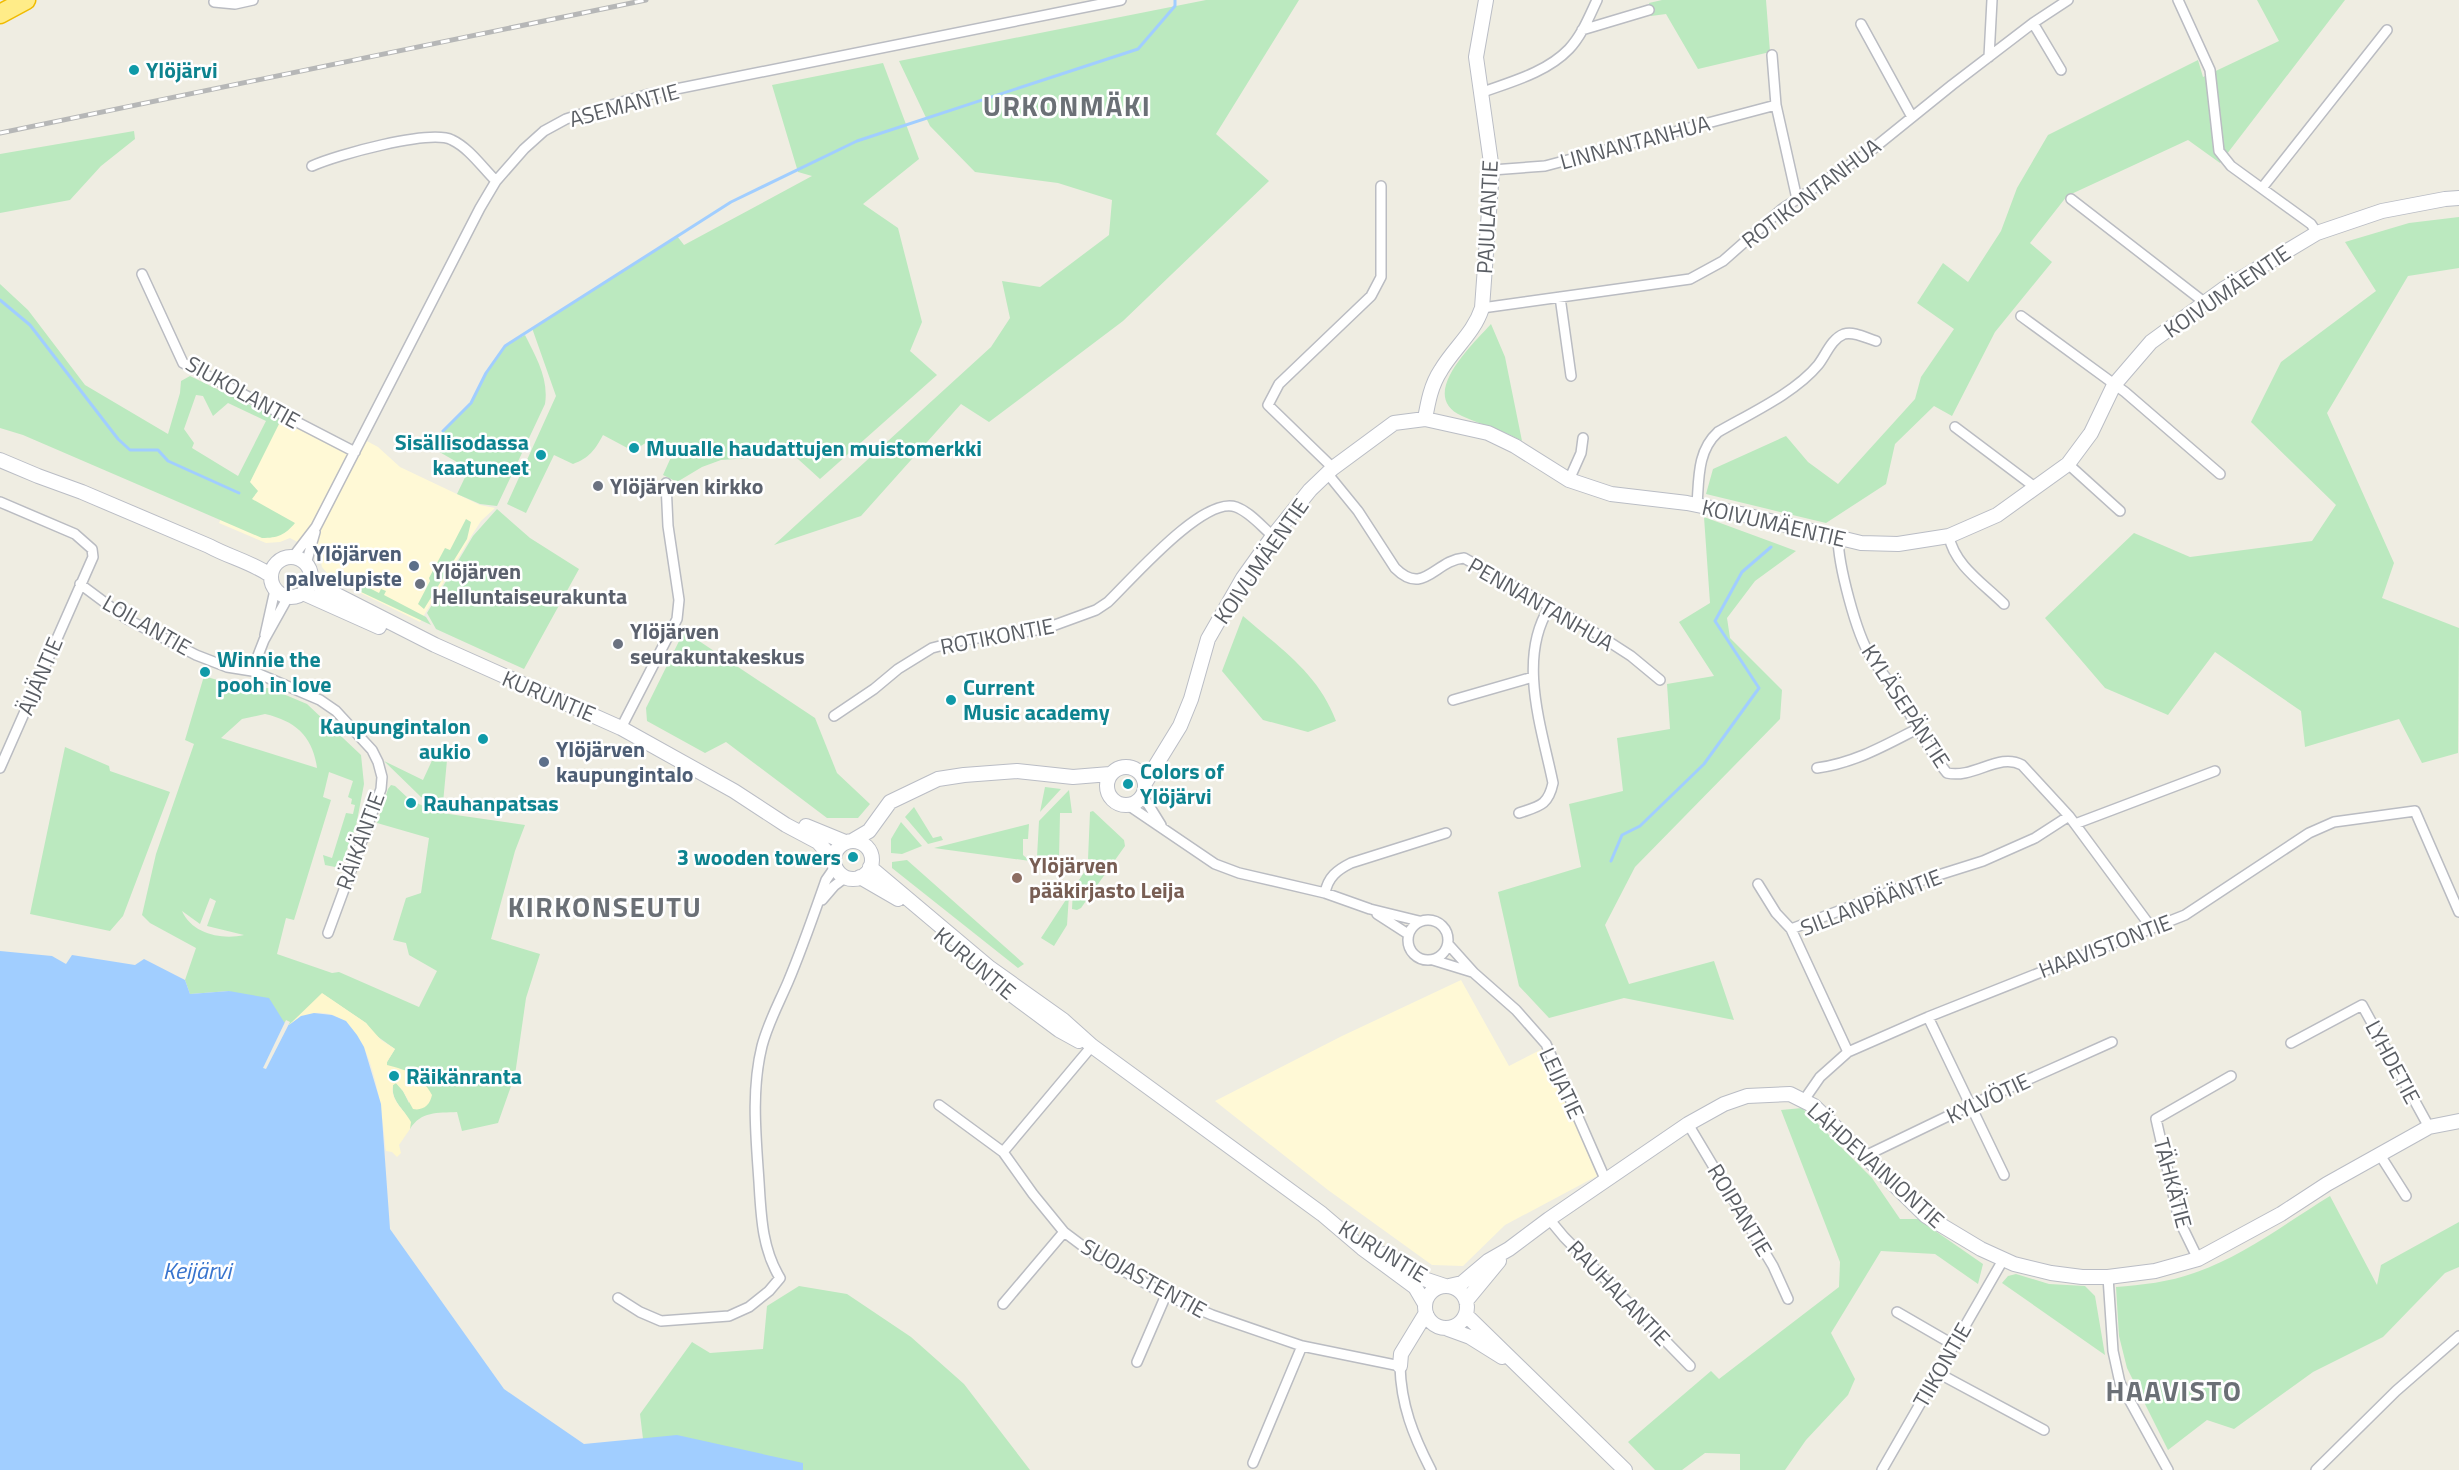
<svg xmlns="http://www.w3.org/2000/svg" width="2459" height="1470" font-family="'Titillium Web',sans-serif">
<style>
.commercial{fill:#fff9d6}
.green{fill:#bbe9bf;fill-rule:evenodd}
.sand{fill:#fef7cd}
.water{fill:#a1ceff}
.pier{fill:#efede2}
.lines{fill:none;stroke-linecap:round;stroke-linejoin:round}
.stream{stroke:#a1ceff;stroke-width:3}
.street-casing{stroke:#babcc2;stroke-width:12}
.secondary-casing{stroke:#babdc5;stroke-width:16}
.highway-casing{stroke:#f0bb00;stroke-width:21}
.street{stroke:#fff;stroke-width:9}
.secondary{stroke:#fff;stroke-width:14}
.highway{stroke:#ffec88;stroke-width:18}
.rail-casing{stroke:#b6b7b7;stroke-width:5}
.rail{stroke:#fff;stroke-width:3;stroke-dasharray:9;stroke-linecap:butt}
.culture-dot{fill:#0f9aa8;stroke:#fff;stroke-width:2}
.worship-dot{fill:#6b7280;stroke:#fff;stroke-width:2}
.service-dot{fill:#5c6f8a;stroke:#fff;stroke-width:2}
.education-dot{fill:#8d6e63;stroke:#fff;stroke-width:2}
.labels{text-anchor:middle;stroke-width:5;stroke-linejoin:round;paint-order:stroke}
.culture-label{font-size:22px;font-weight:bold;fill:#0d838f;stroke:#fff;text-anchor:start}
.street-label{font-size:22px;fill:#5a5e64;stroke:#fff}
.worship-label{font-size:22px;font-weight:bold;fill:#5b616d;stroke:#fff;text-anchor:start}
.service-label{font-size:22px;font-weight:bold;fill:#4e5e75;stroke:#fff;text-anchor:end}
.education-label{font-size:22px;font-weight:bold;fill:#785e54;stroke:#fff;text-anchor:start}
.water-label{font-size:24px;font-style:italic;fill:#3874ce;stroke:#fff}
.district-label{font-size:28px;font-weight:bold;letter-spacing:1.5px;fill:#6b7076;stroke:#fff}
</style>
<rect width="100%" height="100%" fill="#efede2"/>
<path class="commercial" d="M272,410L355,453L363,439L378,447L400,467L480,505L495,508L481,521L472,535L420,622L332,579L322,567L320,558L313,550L290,538L280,542L266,543L219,523Z
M1461,980L1509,1066L1544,1048L1597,1176L1505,1225L1463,1266L1432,1265L1328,1190L1215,1101L1342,1036Z"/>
<path class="green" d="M1206,0H1299L1216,134L1269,181L1123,321L989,422L961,404L861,516L774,545L991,347L1010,318L1002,281L1040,287L1109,235L1112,200L1058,183L975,172L930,126L899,61Z
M1662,0H1766L1770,52L1698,69L1666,14L1651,16L1649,3Z
M2257,0H2345L2220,163L2188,140L2067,196L2030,243L2052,262L1995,332L1952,416L1934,406L1895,444L1886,484L1826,523L1706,494L1713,469L1786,436L1808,462L1838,484L1915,399L1921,377L1954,329L1917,303L1943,263L1968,282L2001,231L2017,188L2048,135L2198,60L2203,77L2279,41Z
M883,63L919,159L863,204L898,228L922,322L910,351L937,375L820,479L777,440L750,458L721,460L702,467L677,482L663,475L672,455L647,442L633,451L603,435C595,450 589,458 573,464L554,455L526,513L507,504L556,396L532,328L677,236L684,245L812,176L798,172L772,85Z
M134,131L135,139L101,166L70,200L0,213V154Z
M2459,217V268L2408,276L2327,413L2394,563L2382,598L2459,628L2458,753L2422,763L2399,719L2305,747L2301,711L2215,652L2168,715L2105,688L2045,618L2134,533L2190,557L2312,541L2336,505L2251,422L2281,362L2376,291L2345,242L2409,223Z
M0,284L28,310L85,385L168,434L180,393L181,381L190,376L281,420L250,482L258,491L252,499L295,523C285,535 278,538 262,538L23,435L0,428ZM196,395L203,396L213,416L228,403L266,421L238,476L192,448L194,443L184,429Z
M1491,324L1505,357L1522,441C1503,430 1482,425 1462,416C1417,396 1472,345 1491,324Z
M525,335C536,357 549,379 545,404L497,506L480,504L457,494L469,469L436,450L443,431L471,403L486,373L505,346Z
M497,509L530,538L579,569L524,669L436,629L427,613L473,536Z
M1704,517L1796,551L1755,581L1727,618L1730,638L1782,690L1780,719L1635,867L1605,925L1629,984L1714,961L1734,1020L1624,998L1549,1018L1519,986L1498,892L1581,867L1569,804L1623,791L1617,738L1670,729L1667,684L1714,676L1679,622L1710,603Z
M466,519L471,522L467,539L424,609L418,604L430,581L429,578L445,548L450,550Z
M354,580L379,593L381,589L386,591L384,595L426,617L431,625L342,583Z
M1243,616C1281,649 1318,673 1336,721L1308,732L1263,720L1222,671Z
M684,631L815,718L837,773L870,804L858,818H827L726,742L705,753L647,721L646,708Z
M204,676L247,689L269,688L307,704L361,755L364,784L356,826L340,868L325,865L323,855L332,858L346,813L353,814L355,805L351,804L352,799L348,797L353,781L329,772L323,797L331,800L294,920L286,918L277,954L332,973L339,972L419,1007L437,971L409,955L406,943L393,940L406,898L421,893L429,838L377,823L388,789L391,785L395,786L409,799L435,812L525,825L515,851L491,939L540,954L526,998L515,1075L498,1123L462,1131L457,1112C437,1113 421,1111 410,1129C412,1112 390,1105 393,1085L396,1083L403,1091L409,1103L414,1073L387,1066V1062L395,1049L374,1034L366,1023L323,994L289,1025L229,991L190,994L185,980L196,948L150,923L142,915L156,854L194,744L185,740ZM265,714C296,721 313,737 317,768L221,738L242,719ZM210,898L216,901L207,926L244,935C222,940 192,934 182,911L200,924Z
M65,747L109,766L110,771L170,792L123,916L110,931L30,914Z
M435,754L447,760L443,803L421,797L384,761L423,780Z
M1045,787L1061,789L1040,812Z
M1069,790L1072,813H1060L1059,858L1037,857L1039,821Z
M914,807L933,838L941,836L943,840L928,844L905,817Z
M1093,811L1124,840L1125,846L1081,908L1077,910L1072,909L1073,889L1093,859H1088L1090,812Z
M901,822L922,846L902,854L891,853V839Z
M1029,824L1028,839H1023V855L1030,861L934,848Z
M907,860L1013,954L1024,964L1018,968L892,868V862Z
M1069,895L1067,925L1054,946L1041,938Z
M1802,1108L1872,1178L1900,1219H1918L1983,1264L1978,1284L1935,1254L1881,1251L1831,1333L1855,1379L1848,1395L1806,1440L1785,1470H1740V1454L1705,1453L1682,1470H1655L1628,1442L1711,1371L1719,1379L1839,1287L1840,1262L1781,1110Z
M2330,1196L2377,1285L2381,1265L2459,1222V1267L2445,1273L2383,1337L2313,1372L2234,1429L2207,1420L2168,1450L2127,1368L2119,1336L2116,1287C2141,1285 2170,1282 2194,1273C2242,1257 2286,1223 2330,1196Z
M2016,1274L2049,1284L2085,1286L2095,1296L2105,1355L2002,1283L2008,1276Z
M799,1286L847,1294L911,1337L964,1384L1030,1470H568L584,1445L643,1439L640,1414L692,1342L710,1353L763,1349L767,1306Z"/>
<path class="sand" d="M322,993L366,1023L381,1040L395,1049L387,1062V1065C408,1070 422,1076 432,1095C430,1105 423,1111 413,1109L403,1091L396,1083L393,1085C390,1101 404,1109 411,1122L410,1129L399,1145L401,1153L397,1157L392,1152L386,1151C382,1110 373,1008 315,1013C307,1014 297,1021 289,1025Z"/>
<path class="water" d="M0,951L52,956L66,964L72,955L135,965L144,959L185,980L190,994L229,991L269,998L284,1022L289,1025L301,1016L314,1013L332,1015L346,1021L357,1035L364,1047L381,1104L390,1229L504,1389L584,1444L677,1435L803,1463V1470H0Z"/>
<path class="pier" d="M286,1020L290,1022L266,1069L263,1068Z"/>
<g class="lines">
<path class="stream" d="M0,300L30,325L118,439L130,450H158L168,461L239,493
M443,431L471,403L486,373L505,346L731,202L857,141L1138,49L1175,6V0
M1611,861L1622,835L1640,826L1704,764L1759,688L1715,621L1742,572L1771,547"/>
<defs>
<path id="street" d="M2178,0L2210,70L2219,151L2231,166L2311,224L2317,233
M214,2L235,4L253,0
M2033,23L2061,70
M1861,24L1912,117
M1582,30L1649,10
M1772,55L1776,105L1797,199
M1989,57L1992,0
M1480,93C1510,82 1546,73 1569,49C1582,35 1589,17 1597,0
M312,166C336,155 430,129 452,140C469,148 482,167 496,181
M1492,170L1545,166L1776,105
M2262,188L2387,30
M2071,199L2204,302
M142,274L183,363L355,452
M1560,297L1571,376
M1482,308L1690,279L1723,261L1782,209L1869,152L1952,85L2033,23L2068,0
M2021,316L2125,392L2220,474
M1955,427L2036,488
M2068,464L2120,511
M1333,468L1268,405L1279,384L1371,296L1381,277V186
M1327,473L1358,511L1395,568C1424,597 1435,560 1464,558L1583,625L1631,656L1660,680
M1569,480L1581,453L1583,438
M0,502L75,534L92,549L93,557L0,768
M1697,505C1699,479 1697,451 1718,432C1749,414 1795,393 1818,365C1826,355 1831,339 1844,334C1854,331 1866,338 1876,341
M1949,536C1954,565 1984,584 2004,604
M1838,537C1838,564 1856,634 1871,657C1881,673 1894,686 1903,702C1917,726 1929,751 1947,773C1974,779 1999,752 2022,765L2069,816L2151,927
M293,557L316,527L480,208L496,181L524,149L544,131L566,119L594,110L646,95L1121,0
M306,564L315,532
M80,584L127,619L196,655L227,667L252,671L320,700L336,711L372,750L378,762L382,777L381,789L328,933
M265,635L275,590
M252,671L264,640L288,597
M1453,700L1533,677
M834,716L874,689L898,669L932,648L963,640L1044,629L1096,610L1108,602C1131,580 1204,495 1236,507C1250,512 1262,527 1273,536
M621,728L677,619L679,600L668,526L666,483
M1817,768C1854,763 1884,746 1917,729
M1143,796L1161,825
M1128,805L1215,864L1239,873L1325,893L1370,909L1419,921
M1519,813C1539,806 1548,806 1553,783C1542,729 1517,659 1549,608
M2075,824L2215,771
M1758,884L1776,913L1791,929
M1325,893C1328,877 1337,870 1351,863L1446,833
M822,900L834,886L846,877
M1377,914L1408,934
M1408 940a20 20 0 1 1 40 0a20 20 0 1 1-40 0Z
M1448,944L1474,973L1516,1010L1546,1044L1606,1181
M1433,960L1472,972
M1928,1017L2004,1175
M2291,1043L2362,1005L2429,1127
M1848,1052L1791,929L1910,884L1983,861L2035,838L2069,816
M1804,1100L1820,1077L1848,1052L1928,1017L2185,915L2309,833L2334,822L2415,811L2459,912
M939,1105L1003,1152L1033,1194L1064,1232L1092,1253L1166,1295L1212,1315L1302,1346L1400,1366C1401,1405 1413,1435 1431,1470
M1688,1124L1773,1266L1788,1299
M1003,1152L1092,1046
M2380,1155L2406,1196
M1865,1156L1971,1105L2112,1042
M1549,1219L1564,1237L1690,1366
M2198,1259L2179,1220L2156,1119L2231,1076
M2108,1277L2113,1351L2120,1383L2168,1470
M618,1298L640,1312L661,1321L729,1316L749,1307L769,1291L780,1278C762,1249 761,1215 759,1182C756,1137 751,1090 762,1046C768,1023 779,1003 788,982C802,949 814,914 826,880L835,867
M1003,1304L1064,1232
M1897,1312L1954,1345
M1137,1362L1166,1295
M1938,1373L2044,1430
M1253,1463L1302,1346
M1882,1470L2003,1260
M2316,1470L2396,1391L2459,1336"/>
<path id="secondary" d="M1425,419C1428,402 1431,385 1441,370C1454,348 1474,333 1482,308L1492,170L1476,57L1486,0
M0,460L38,476L82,492L209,546C229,557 251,562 270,575
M271 577a20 20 0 1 1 40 0a20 20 0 1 1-40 0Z
M311,579L325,589L435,645L621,728L734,791L786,825L818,842L834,860
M303,593L379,627
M1107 786a19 19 0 1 1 38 0a19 19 0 1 1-38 0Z
M1145,783L1180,726L1191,699L1208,639L1243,578L1273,536L1310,490L1333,468L1394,423L1425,419L1488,433L1515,446L1569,480L1611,494L1687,503L1741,514L1861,543L1898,544L1949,536L1997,515L2068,464L2091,433L2114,385L2151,342L2225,288L2317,233L2382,211L2445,199L2459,198
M806,826L845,842
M852,841L869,831L890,802L938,779L964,775L1017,771L1073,777L1110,774
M834 860a19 19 0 1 1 38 0a19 19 0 1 1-38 0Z
M870,867L990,968L1063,1020L1092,1046L1322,1214L1362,1248L1415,1287L1425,1304
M860,877L898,899
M992,980L1059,1030L1079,1041
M1384,1254L1421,1278L1445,1286
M1425 1307a21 21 0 1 1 42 0a21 21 0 1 1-42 0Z
M1449,1286L1462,1283L1488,1261L1509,1249L1549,1219L1688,1124L1724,1104L1747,1096L1790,1094L1814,1106L1926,1216L1981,1249L2014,1264L2051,1273L2082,1277H2108L2155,1271L2198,1259L2281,1214L2327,1184L2429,1127L2459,1121
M1466,1301L1499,1261
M1466,1315L1625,1470
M1448,1329L1470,1337L1502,1357
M1400,1366L1401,1354L1426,1313"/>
<path id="highway" d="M0,14L26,0"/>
</defs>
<use href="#street" class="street-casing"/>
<use href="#secondary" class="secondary-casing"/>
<use href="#highway" class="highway-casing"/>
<use href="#street" class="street"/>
<use href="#secondary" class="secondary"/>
<use href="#highway" class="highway"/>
<defs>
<path id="rail" d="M0,133L646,0"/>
</defs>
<use href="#rail" class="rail-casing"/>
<use href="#rail" class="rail"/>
</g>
<g class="culture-dot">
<circle cx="134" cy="70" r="6"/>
<circle cx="634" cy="448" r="6"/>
<circle cx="541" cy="455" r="6"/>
<circle cx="205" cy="672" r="6"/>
<circle cx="951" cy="700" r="6"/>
<circle cx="483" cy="739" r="6"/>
<circle cx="1128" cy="784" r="6"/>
<circle cx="411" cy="803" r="6"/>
<circle cx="853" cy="857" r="6"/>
<circle cx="394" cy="1076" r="6"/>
</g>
<g class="worship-dot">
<circle cx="598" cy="486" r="6"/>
<circle cx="420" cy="584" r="6"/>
<circle cx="618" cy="644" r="6"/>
</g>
<g class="service-dot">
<circle cx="414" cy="566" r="6"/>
<circle cx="544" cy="762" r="6"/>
</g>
<circle class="education-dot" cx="1017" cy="878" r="6"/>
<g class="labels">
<g class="culture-label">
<text x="146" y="78">Ylöjärvi</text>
<text x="529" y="450" text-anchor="end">Sisällisodassa<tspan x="529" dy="25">kaatuneet</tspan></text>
<text x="646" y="456">Muualle haudattujen muistomerkki</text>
<text x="217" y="667">Winnie the<tspan x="217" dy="25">pooh in love</tspan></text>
<text x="963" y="695">Current<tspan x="963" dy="25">Music academy</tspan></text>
<text x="471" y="734" text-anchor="end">Kaupungintalon<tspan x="471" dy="25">aukio</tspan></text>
<text x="1140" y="779">Colors of<tspan x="1140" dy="25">Ylöjärvi</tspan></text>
<text x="423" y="811">Rauhanpatsas</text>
<text x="841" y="865" text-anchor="end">3 wooden towers</text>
<text x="406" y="1084">Räikänranta</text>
</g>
<g class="street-label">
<text transform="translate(624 105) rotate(-15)" y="8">ASEMANTIE</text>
<text transform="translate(1635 142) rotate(-15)" y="8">LINNANTANHUA</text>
<text transform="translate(1811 193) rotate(-37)" y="8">ROTIKONTANHUA</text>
<text transform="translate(1487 217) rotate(-87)" y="8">PAJULANTIE</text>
<text transform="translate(2227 291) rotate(-34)" y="8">KOIVUMÄENTIE</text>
<text transform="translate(243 392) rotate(29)" y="8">SIUKOLANTIE</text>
<text transform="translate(1774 523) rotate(13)" y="8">KOIVUMÄENTIE</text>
<text transform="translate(1261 561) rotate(-55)" y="8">KOIVUMÄENTIE</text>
<text transform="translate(1541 604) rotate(30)" y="8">PENNANTANHUA</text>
<text transform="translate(147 625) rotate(30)" y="8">LOILANTIE</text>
<text transform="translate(997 636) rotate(-11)" y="8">ROTIKONTIE</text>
<text transform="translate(40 676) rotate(-67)" y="8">ÄIJÄNTIE</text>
<text transform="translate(549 696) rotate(23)" y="8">KURUNTIE</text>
<text transform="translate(1906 706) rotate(57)" y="8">KYLÄSEPÄNTIE</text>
<text transform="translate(360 841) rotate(-70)" y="8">RÄIKÄNTIE</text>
<text transform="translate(1871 902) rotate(-21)" y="8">SILLANPÄÄNTIE</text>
<text transform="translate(2105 946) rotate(-21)" y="8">HAAVISTONTIE</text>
<text transform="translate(975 963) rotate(40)" y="8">KURUNTIE</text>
<text transform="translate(2393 1062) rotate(62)" y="8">LYHDETIE</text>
<text transform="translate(1562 1083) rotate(65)" y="8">LEIJATIE</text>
<text transform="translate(1988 1098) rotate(-25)" y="8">KYLVÖTIE</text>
<text transform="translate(1876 1165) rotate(42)" y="8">LÄHDEVAINIONTIE</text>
<text transform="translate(2173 1183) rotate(75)" y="8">TÄHKÄTIE</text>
<text transform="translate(1740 1210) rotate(59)" y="8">ROIPANTIE</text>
<text transform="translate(1383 1251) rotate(31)" y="8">KURUNTIE</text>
<text transform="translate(1144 1278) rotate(29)" y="8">SUOJASTENTIE</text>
<text transform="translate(1619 1293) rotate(46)" y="8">RAUHALANTIE</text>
<text transform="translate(1942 1365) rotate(-60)" y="8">TIIKONTIE</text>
</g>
<g class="worship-label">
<text x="610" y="494">Ylöjärven kirkko</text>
<text x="432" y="579">Ylöjärven<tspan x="432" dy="25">Helluntaiseurakunta</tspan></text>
<text x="630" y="639">Ylöjärven<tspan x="630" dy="25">seurakuntakeskus</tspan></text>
</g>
<g class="service-label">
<text x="402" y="561">Ylöjärven<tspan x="402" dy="25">palvelupiste</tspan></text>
<text x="556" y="757" text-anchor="start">Ylöjärven<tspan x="556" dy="25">kaupungintalo</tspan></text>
</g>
<g class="education-label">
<text x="1029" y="873">Ylöjärven<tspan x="1029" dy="25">pääkirjasto Leija</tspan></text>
</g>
<g class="water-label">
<text x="197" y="1279">Keijärvi</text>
</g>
<g class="district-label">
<text x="1067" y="116">URKONMÄKI</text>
<text x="605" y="917">KIRKONSEUTU</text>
<text x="2174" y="1401">HAAVISTO</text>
</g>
</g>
</svg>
